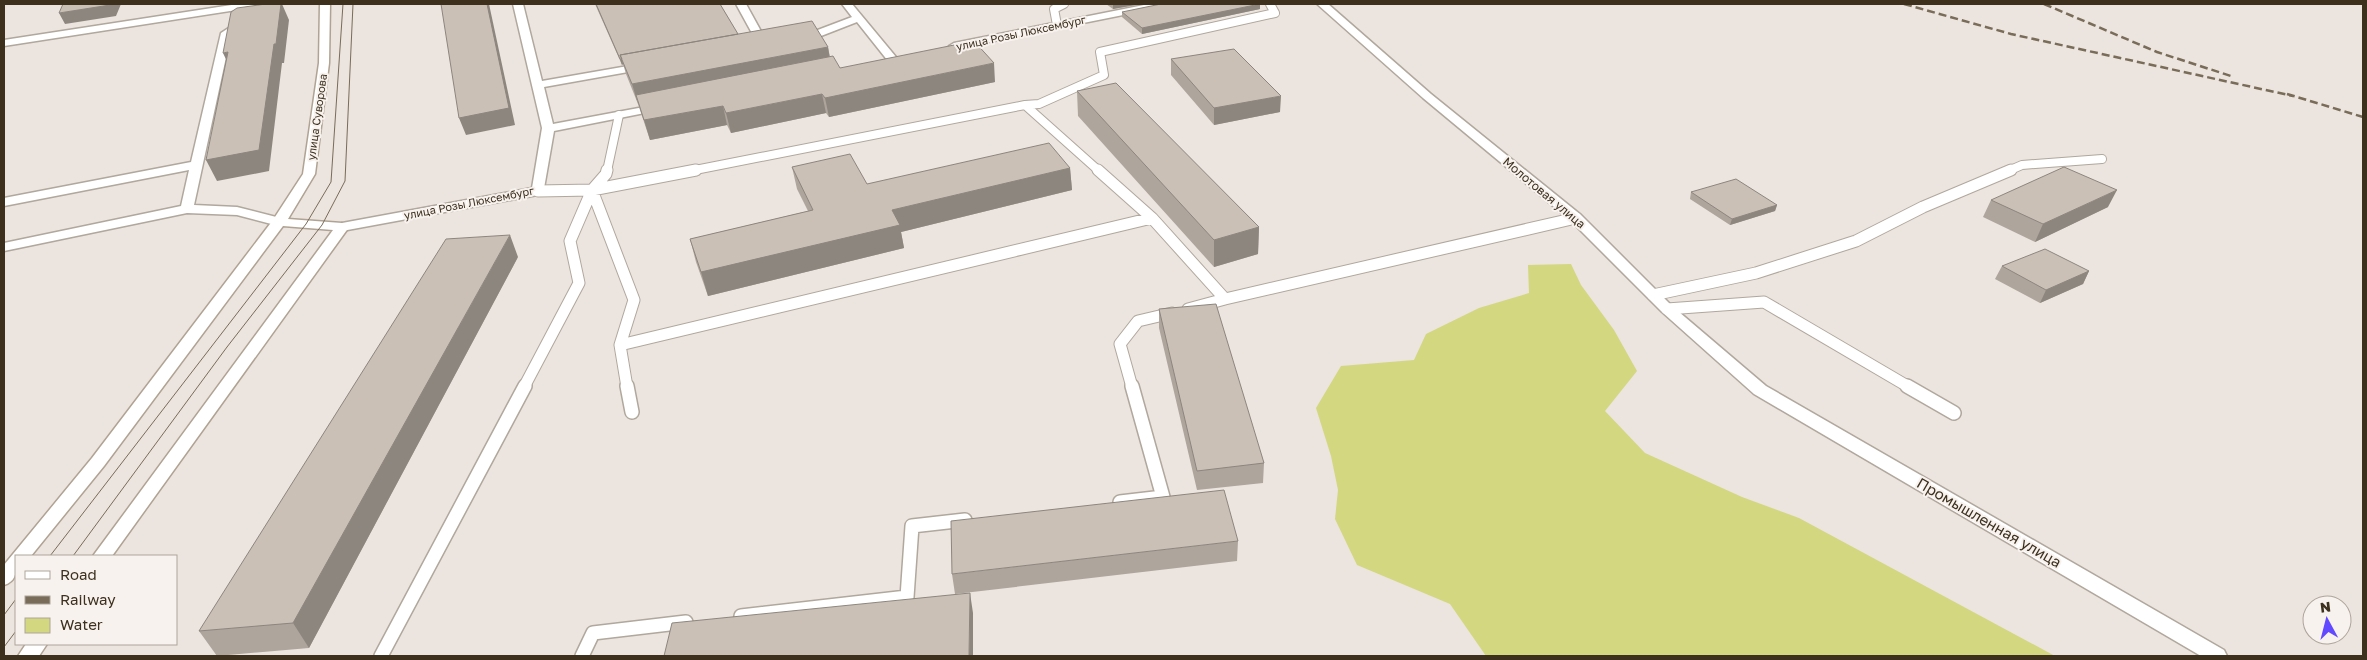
<svg xmlns="http://www.w3.org/2000/svg" width="2367" height="660" font-family="'Golos Text',sans-serif">
<style>
.water{fill:#d3d780}
.lines{fill:none;stroke-linecap:round;stroke-linejoin:round}
.service-far2-casing{stroke:#b0a79d;stroke-width:10}
.service-far1-casing{stroke:#b0a79d;stroke-width:13}
.service-casing{stroke:#b0a79d;stroke-width:16}
.minor-casing{stroke:#b0a79d;stroke-width:3}
.tertiary-casing{stroke:#b0a79d;stroke-width:3}
.secondary-casing{stroke:#b0a393;stroke-width:3}
.service-far2{stroke:#fff;stroke-width:8}
.service-far1{stroke:#fff;stroke-width:11}
.service{stroke:#fff;stroke-width:13}
.minor{fill:#fff;fill-rule:evenodd}
.tertiary{fill:#fff;fill-rule:evenodd}
.secondary{fill:#fff;fill-rule:evenodd}
.tram{stroke:#796c58;stroke-width:1}
.rail{stroke:#796c58;stroke-width:2.5;stroke-dasharray:8 4;stroke-linecap:butt}
.wall{fill:#aea59d}
.shaded-wall{fill:#8d867f}
.building{fill:#cac0b6;stroke:#8d867f}
.labels{text-anchor:middle;stroke-width:4;stroke-linejoin:round;paint-order:stroke}
.far-street-label{font-size:11px;fill:#3d311e;stroke:#f8f2ef}
.street-label{font-size:12px;fill:#3d311e;stroke:#f8f2ef}
.near-street-label{font-size:15px;fill:#3d311e;stroke:#f8f2ef}
</style>
<rect width="100%" height="100%" fill="#ece4de"/>
<path class="water" d="M1571,264L1581,285L1614,330L1637,371L1605,411L1645,453L1742,497L1799,518L2055,656H1486L1450,604L1357,565L1335,519L1338,490L1331,456L1316,408L1341,366L1414,360L1426,334L1479,308L1529,293L1528,265Z"/>
<g class="lines">
<defs>
<path id="service-far2" d="M1057,25L1054,9L1064,4
M1025,105L1039,104L1104,75L1100,52L1275,13L1270,4
M607,171L619,115
M690,171L1025,105L1099,171
M2008,171L2022,165L2102,159"/>
<path id="service-far1" d="M1098,170L1152,218L1225,299L1576,218
M592,190L634,300L620,345L627,387
M538,191L592,190L696,170
M1653,295L1756,273L1856,241L1923,207L2011,170
M1188,309L1225,299
M1667,309L1764,302L1909,387
M620,345L1152,218
M524,387L579,283L570,241L592,190L606,174L607,170
M1132,387L1120,344L1138,321L1172,313"/>
<path id="service" d="M627,386L632,412
M1907,386L1954,413
M1120,502L1163,497L1132,386
M741,616L907,597L912,526L965,520
M381,656L525,386
M582,656L593,633L686,622"/>
<path id="minor" d="M238,4H261L256,7L4,46V40Z
M265,4H276L231,34L194,205L237,207L284,219L286,222L284,225L279,226L237,215L187,213L4,251V243L181,206L189,170L4,206V198L191,162L221,33Z
M513,4H523L542,81L645,63L650,66L645,69L544,87L553,124L660,104L666,107L660,110L554,131L543,194L342,231L337,230L335,227L342,223L532,188L542,128Z
M736,4H746L768,44L767,46H759Z
M842,4H852L896,57V61H888L857,22L821,36L796,39V35L815,31L852,17Z
M1149,4H1168L1163,7L954,49L949,46L954,43Z"/>
<path id="tertiary" d="M1317,4H1328L1431,94L1581,215L1672,306L1766,386L2224,650L2227,656H2201L1754,394L1662,312L1571,221L1423,98Z"/>
<path id="secondary" d="M320,4H330L329,63L315,174L288,219L342,223L349,227L112,556H93L333,230L283,226L104,466L31,556H16C16,569 18,581 4,585V565L92,458L273,220L303,174L319,63Z
M26,644H47L39,656H18Z"/>
</defs>
<use href="#service-far2" class="service-far2-casing"/>
<use href="#service-far1" class="service-far1-casing"/>
<use href="#service" class="service-casing"/>
<use href="#minor" class="minor-casing"/>
<use href="#tertiary" class="tertiary-casing"/>
<use href="#secondary" class="secondary-casing"/>
<use href="#service-far2" class="service-far2"/>
<use href="#service-far1" class="service-far1"/>
<use href="#service" class="service"/>
<use href="#minor" class="minor"/>
<use href="#tertiary" class="tertiary"/>
<use href="#secondary" class="secondary"/>
<path class="tram" d="M50,556L306,224L331,182L343,4
M73,556L227,347L322,225L345,181L353,4
M4,615L16,599
M4,647L16,631"/>
<path class="rail" d="M1904,4L2011,34L2293,96
M2044,4L2157,52L2234,77
M2287,94L2363,117"/>
</g>
<path class="wall" d="M595,4H720L738,34L828,47L830,57L840,68L995,82L829,117L826,113L731,133L727,125L650,140L638,104L626,74L623,64L622,65Z
M1106,4H1141L1113,9Z
M1260,4V9L1142,34L1122,17V12Z
M1171,59L1280,112L1214,125L1171,75Z
M1077,91L1259,227L1258,254L1214,267L1078,116Z
M792,167L867,184L1070,168L1072,190L901,232L904,248L708,296L696,262L690,239L808,211L797,189Z
M1691,192L1777,205L1775,211L1730,225L1690,199Z
M1991,200L2108,207L2035,242L1983,217Z
M518,257L309,648L217,656L199,631Z
M2002,266L2089,271L2083,284L2040,303L1995,279Z
M1159,309L1264,463L1263,483L1197,490L1159,328Z
M1238,541L1237,561L955,594L952,574Z"/>
<path class="shaded-wall" d="M111,4H121L116,16L65,24L59,13Z
M281,4H282L289,20L284,63H282L269,171L217,181L206,160Z
M487,4H489L515,125L466,135L459,118Z
M1113,4H1141L1113,9Z
M1260,4V9L1142,34V28Z
M828,47L831,66L636,95L638,104L632,84Z
M228,52L232,72L223,53Z
M620,59H622L623,64L622,65Z
M994,63L995,82L829,117L825,98Z
M822,94L826,113L731,133L726,113Z
M1281,96L1280,112L1214,125V108Z
M723,106L727,125L650,140L644,120Z
M1070,168L1072,190L901,232L904,248L708,296L701,272L892,210Z
M2117,190L2108,207L2035,242L2043,224Z
M1777,205L1775,211L1730,225L1732,219Z
M1259,227L1258,254L1214,267V240Z
M510,235L518,257L309,648L293,623Z
M2089,271L2083,284L2040,303L2046,290Z
M970,593L973,613V656H969Z"/>
<path class="building" d="M63,4H111L110,5L59,13Z
M266,4H281L276,44H274L259,150L206,160L228,52L223,53L231,12L237,8Z
M441,4H487L509,108L459,118Z
M596,4H720L738,34L620,55L622,59H620Z
M1161,4H1260L1142,28L1122,12Z
M812,21L828,47L632,84L620,55Z
M974,41L994,63L825,98L822,94L726,113L723,106L644,120L636,95L833,56L840,68Z
M1234,49L1281,96L1214,108L1171,59Z
M1116,83L1259,227L1214,240L1077,91Z
M1049,143L1070,168L892,210L900,225L701,272L690,239L813,210L792,167L850,154L867,184Z
M2064,167L2117,190L2043,224L1991,200Z
M1736,179L1777,205L1732,219L1691,192Z
M510,235L293,623L199,631L446,239Z
M2045,249L2089,271L2046,290L2002,266Z
M1216,304L1264,463L1197,471L1159,309Z
M1224,490L1238,541L952,574L951,521Z
M970,593L969,656H664L672,623Z"/>
<g class="labels">
<g class="far-street-label">
<text transform="translate(1021 33) rotate(-12)" y="4">улица Розы Люксембург</text>
<text transform="translate(317 117) rotate(-82)" y="4">улица Суворова</text>
<text transform="translate(469 203) rotate(-11)" y="4">улица Розы Люксембург</text>
</g>
<g class="street-label">
<text transform="translate(1544 193) rotate(40)" y="4">Молотовая улица</text>
</g>
<g class="near-street-label">
<text transform="translate(1989 523) rotate(30)" y="5">Промышленная улица</text>
</g>
</g>
<rect width="2367" height="660" fill="none" stroke="#3d311e" stroke-width="10"/>
<rect x="15" y="555" width="162" height="90" fill="#f8f2ef" stroke="#ada59b"/>
<rect x="25" y="571" width="25" height="8" fill="#ffffff" stroke="#ada59b"/>
<text x="60" y="580" font-size="15" fill="#3d311e">Road</text>
<rect x="25" y="596" width="25" height="8" fill="#796c58" stroke="#ada59b"/>
<text x="60" y="605" font-size="15" fill="#3d311e">Railway</text>
<rect x="25" y="618" width="25" height="15" fill="#d3d780" stroke="#ada59b"/>
<text x="60" y="630" font-size="15" fill="#3d311e">Water</text>
<g transform="translate(2327 620) rotate(353)"><circle r="24" fill="#f8f2ef" stroke="#ada59b"/>
<path d="M0-4L9 19L0 12L-9 19Z" fill="#6149ff"/>
<text y="-8" font-size="14" font-weight="bold" text-anchor="middle" fill="#3d311e">N</text>
</g>
</svg>
